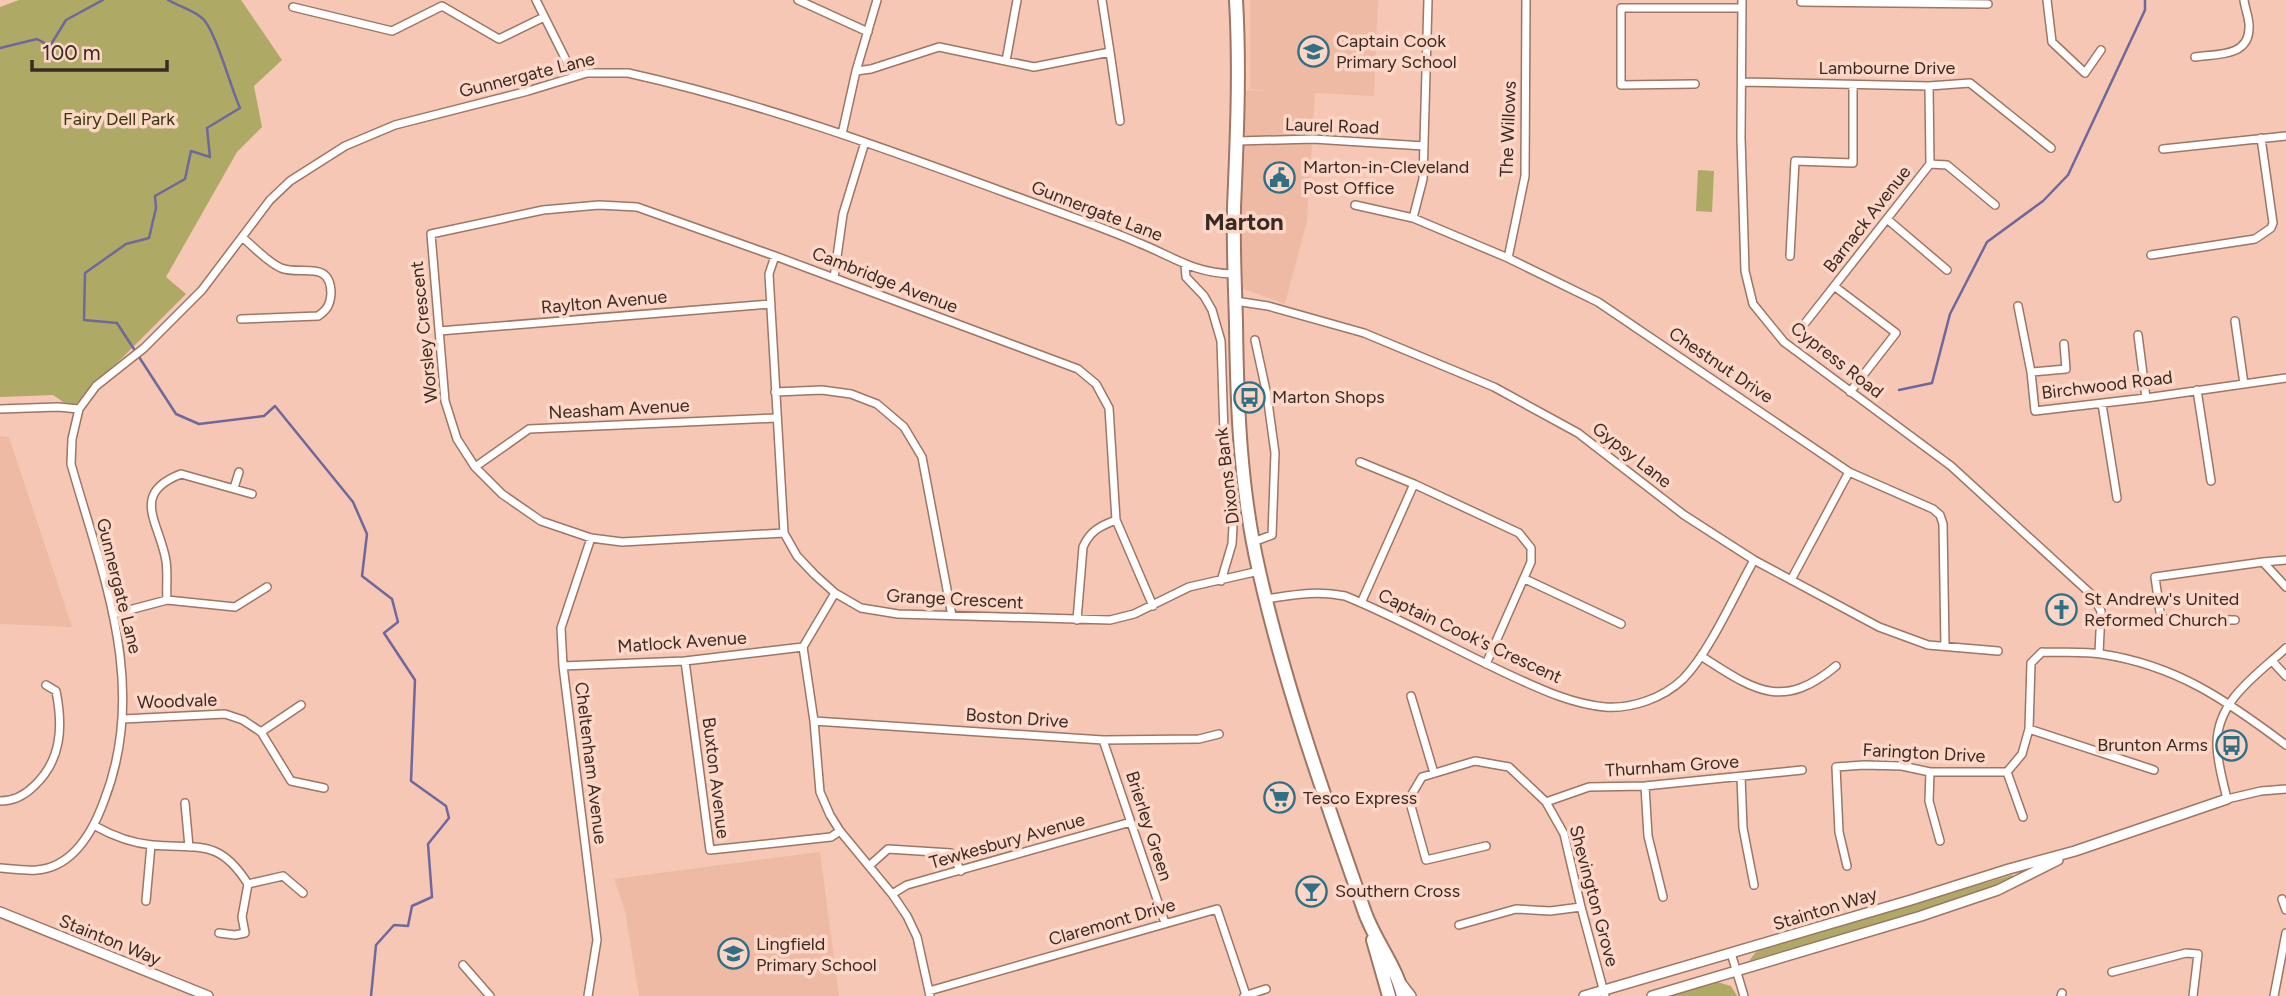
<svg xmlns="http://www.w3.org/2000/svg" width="2286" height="996" font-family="Figtree,sans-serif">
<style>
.built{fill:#efbaa4}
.green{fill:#afa966}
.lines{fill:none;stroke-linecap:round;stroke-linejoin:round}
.stream{stroke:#6f689c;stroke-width:2.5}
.minor-casing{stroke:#9f7564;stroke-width:10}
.tertiary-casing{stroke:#9f7564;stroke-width:12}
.trunk-casing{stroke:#9f7564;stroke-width:16}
.minor{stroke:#fff;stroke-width:7}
.tertiary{stroke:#fff;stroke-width:9}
.trunk{stroke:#fff;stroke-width:12}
.labels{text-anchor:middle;stroke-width:7;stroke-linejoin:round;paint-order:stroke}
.poi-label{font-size:18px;fill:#3b2a22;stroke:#fcd7c7;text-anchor:start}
.street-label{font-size:18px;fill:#3b2a22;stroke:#fcd7c7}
.park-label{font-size:18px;fill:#3a360e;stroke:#fcd7c7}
.district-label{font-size:24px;font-weight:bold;fill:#3b2a22;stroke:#fcd7c7}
</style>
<rect width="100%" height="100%" fill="#f5c7b4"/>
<path class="built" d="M1250,0H1378L1374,96L1315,93L1307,221L1285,304L1232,285L1236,91L1266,90L1250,89Z
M0,436L9,437L72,627L0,624Z
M820,852L839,996H639L625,911L614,879Z"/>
<path class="green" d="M19,0H241L282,60L254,86L262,127L237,152L166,277L186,294L72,408L53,395L0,397V7Z
M1698,170L1714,171L1712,212L1696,211Z
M2012,875L2014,878L1937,907L1749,961L1755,953L1761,949Z
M1717,982L1731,986L1737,996H1669Z"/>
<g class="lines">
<path class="stream" d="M168,0C178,6 193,10 202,18C215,28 231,89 240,108L207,128L210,157L191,151L185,179L155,196L156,208L149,238L126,244L85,273L84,320L117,323L176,414L199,424L264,416L275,406L353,502L367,534L362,576L392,599L398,622L384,633L415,680L411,781L446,806L449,818L428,844L432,897L412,906L408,926L394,925L376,945L371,996
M0,48L37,39L50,46L66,20L103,0
M1899,390L1932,383L1950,314L1987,242L2043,201L2068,175L2145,10V0"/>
<defs>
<path id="minor" d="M536,0L574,76
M798,0L868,32
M1742,0L1741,138L1745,271L1753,304L1784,342L1951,466L2092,595L2101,611L2099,653
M2047,0L2052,42L2085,73L2101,50
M1801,2L1988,4
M293,7L392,31L442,6L499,39L544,17
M1110,52L1120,121
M2195,57C2216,54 2249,57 2249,28C2250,20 2245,9 2244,0
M1006,61L1017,0
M856,71L871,69L939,47L1034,67L1110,52L1102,0
M1742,82L1929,86L1970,83L2051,148
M1695,84L1621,85V8H1742
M842,134L856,71L877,0
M1238,141L1313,139L1424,146
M2163,149L2286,136
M1930,164L1947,165L1995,205
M1355,205L1413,218L1508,258L1598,302L1849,472L1933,509L1940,515L1943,524L1945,646
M1413,218L1423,179L1428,0
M1887,219L1947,270
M2151,255L2255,239L2271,228L2273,223L2261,138
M775,256L769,274L784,533L797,556L815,575L835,593L861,608L898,614L1110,620L1134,614L1189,587L1259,571
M1790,256L1795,161L1853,163V85
M1508,258L1525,176L1526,0
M1185,265L1186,277L1204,296L1212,310L1221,341L1224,433L1233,526L1232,544L1221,581
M834,278L843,214L865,142
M1834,286L1896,333L1850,392
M1235,301L1268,306L1364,333L1494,387L1578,433L1684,515L1754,560L1879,627L1928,645L1998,651
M2018,306L2031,372L2035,411L2146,398L2286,378
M241,319L318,316C327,310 330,305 331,294C331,259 301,276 281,268C267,262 253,246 242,237
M2235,321L2244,384
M1806,322L1930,164L1929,86
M439,331L771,304
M2138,335L2146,398
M2031,372L2066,369L2064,344
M2197,390L2211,481
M775,392L822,390L851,394L877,404L904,427L922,457L952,616
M2102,404L2117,498
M0,409L58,407L79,409
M1360,462L1414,484
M475,467L529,429L776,418
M234,488L239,472
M784,533L622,542L591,538L541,521L502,494L475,467L457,439L445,401L431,234L543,210L599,205L637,207L775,256L1078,369L1096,384L1109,408L1116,520L1153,606
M1253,542L1272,535L1275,453L1267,395L1255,340
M2263,562L2286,560
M1525,579L1621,624
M1791,580L1849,472
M835,593L803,647L814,721L820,792L830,815L840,831L892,894L907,916L917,937L930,996
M1266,599C1293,595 1317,590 1345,596C1402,619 1457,651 1514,677C1542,690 1573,704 1605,707C1632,709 1663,698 1683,679C1709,653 1735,594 1754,560
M167,600L235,607L267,587
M1361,603L1414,484L1519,533L1531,548V562L1486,664
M114,614L167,600C166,588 168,574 166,561C160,523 129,494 181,474L252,494
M1077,620L1083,547C1090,531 1100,526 1116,520
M2235,620L2161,619L2155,577L2263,562L2286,587
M2286,648C2257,675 2217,700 2217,744C2217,762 2223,781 2227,799L2261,791L2286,789
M1701,656C1753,689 1781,712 1836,666
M685,661L710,850L831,837L840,831
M2272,661L2286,676
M563,666L685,661L803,647
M1411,696L1434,773
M123,719L225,714L243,720L261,732L291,781L324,788
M814,721L1103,740L1199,739L1219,734
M2029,729L2154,770
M261,732L301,705
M1103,740L1165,923
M1930,772L1929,801L1940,841
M2007,772L2023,817
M1741,777L1743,828L1754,885
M1645,786L1648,836L1663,897
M0,801C13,801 25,795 34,786C62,760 63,726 56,691L46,685
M1546,802L1589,787L1645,786L1802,770
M185,803L189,847
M95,826C113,836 131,843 152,845C199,849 219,838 248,884L242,917L245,933L235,935L219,933
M1486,846L1426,860L1409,799L1422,777L1475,761L1509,767L1546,802L1564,834L1581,907L1605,996
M869,866L888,849L951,853L961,871
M1847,866L1839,832L1836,767L1864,765L1902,766L1930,772H2007L2022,754L2029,729L2031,663L2042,652C2061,653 2082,651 2101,654C2176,665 2226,700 2286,745
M0,868C12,869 25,871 37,870C73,867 93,831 104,801C149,686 103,577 71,464L72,439L79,409L96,386L144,348L202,290L270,200L290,181L345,146L395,125L528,91L587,73H628C777,106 921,162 1064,214C1089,223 1114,232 1139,243C1174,257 1193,273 1233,274
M248,884L283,876L303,893
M892,894L907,885L1131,822
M2282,899L2286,910
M146,901L151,845
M1459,925L1516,909L1550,911L1581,907
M1731,953L1744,996
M463,965L490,996
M2112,972L2186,953L2198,954L2193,996
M929,991L1217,909L1246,995
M588,996L597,940L563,666L561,628L591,538
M1244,996L1266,989
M2061,996L2062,993
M2274,996L2286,933"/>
<path id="tertiary" d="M0,912L208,996
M1401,983L1411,996
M1584,996L1911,900L2009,869L2075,851L2227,799
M1652,996L1921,916L1998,890L2058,860"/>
<path id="trunk" d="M1236,0C1240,69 1237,137 1234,207C1233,246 1235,284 1236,323C1237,406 1240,489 1259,571C1285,686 1325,798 1364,910C1374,940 1396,965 1403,996
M1373,940L1389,996"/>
</defs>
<use href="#minor" class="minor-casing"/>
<use href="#tertiary" class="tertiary-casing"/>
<use href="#trunk" class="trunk-casing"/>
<use href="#minor" class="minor"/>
<use href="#tertiary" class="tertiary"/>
<use href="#trunk" class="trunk"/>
</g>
<defs>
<symbol id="school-ring" viewBox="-11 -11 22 22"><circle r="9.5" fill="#fcd7c7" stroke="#316f85" stroke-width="1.5"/><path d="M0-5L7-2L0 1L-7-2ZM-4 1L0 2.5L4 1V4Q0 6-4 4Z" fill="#316f85"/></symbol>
<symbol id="civic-ring" viewBox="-11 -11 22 22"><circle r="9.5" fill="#fcd7c7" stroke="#316f85" stroke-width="1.5"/><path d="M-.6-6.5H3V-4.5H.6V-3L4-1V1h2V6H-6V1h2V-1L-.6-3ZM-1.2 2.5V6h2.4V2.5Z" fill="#316f85"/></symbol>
<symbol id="bus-ring" viewBox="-11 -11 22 22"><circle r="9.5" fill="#fcd7c7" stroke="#316f85" stroke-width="1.5"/><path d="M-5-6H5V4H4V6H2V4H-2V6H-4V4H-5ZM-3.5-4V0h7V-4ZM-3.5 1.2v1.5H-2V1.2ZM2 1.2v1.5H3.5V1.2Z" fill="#316f85"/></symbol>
<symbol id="church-ring" viewBox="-11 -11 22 22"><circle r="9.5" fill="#fcd7c7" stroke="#316f85" stroke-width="1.5"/><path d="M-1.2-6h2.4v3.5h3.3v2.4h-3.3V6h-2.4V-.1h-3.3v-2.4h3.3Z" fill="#316f85"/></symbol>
<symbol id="supermarket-ring" viewBox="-11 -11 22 22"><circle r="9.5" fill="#fcd7c7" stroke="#316f85" stroke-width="1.5"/><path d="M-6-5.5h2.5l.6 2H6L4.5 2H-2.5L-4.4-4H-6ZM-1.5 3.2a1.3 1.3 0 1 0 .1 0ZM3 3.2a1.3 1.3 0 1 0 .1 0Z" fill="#316f85"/></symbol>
<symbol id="bar-ring" viewBox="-11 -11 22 22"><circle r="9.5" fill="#fcd7c7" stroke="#316f85" stroke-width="1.5"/><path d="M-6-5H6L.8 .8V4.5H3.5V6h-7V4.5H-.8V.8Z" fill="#316f85"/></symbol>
</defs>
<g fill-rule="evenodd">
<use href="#school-ring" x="1296" y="34" width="35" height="35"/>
<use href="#civic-ring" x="1262" y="160" width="35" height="35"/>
<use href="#bus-ring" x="1232" y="380" width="35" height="35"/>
<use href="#church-ring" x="2044" y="592" width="35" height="35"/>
<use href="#bus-ring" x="2214" y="728" width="35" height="35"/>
<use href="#supermarket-ring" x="1262" y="780" width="35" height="35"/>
<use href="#bar-ring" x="1294" y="874" width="35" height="35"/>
<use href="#school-ring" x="716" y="936" width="35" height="35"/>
</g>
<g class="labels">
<g class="poi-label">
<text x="1336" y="47">Captain Cook<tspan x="1336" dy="21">Primary School</tspan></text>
<text x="1303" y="173">Marton-in-Cleveland<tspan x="1303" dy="21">Post Office</tspan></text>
<text x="1272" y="403">Marton Shops</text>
<text x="2084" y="605">St Andrew's United<tspan x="2084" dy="21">Reformed Church</tspan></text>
<text x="2208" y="751" text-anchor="end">Brunton Arms</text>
<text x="1303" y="804">Tesco Express</text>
<text x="1335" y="897">Southern Cross</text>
<text x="756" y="950">Lingfield<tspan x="756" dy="21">Primary School</tspan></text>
</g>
<g class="street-label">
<text x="1887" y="74">Lambourne Drive</text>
<text transform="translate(527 75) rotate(-14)" y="6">Gunnergate Lane</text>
<text transform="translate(1332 126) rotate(2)" y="6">Laurel Road</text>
<text transform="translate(1508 129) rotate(-88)" y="6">The Willows</text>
<text transform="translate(1097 211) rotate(21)" y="6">Gunnergate Lane</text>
<text transform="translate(1867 219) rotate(-52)" y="6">Barnack Avenue</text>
<text transform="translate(885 280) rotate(21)" y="6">Cambridge Avenue</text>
<text transform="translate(604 302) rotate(-5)" y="6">Raylton Avenue</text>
<text transform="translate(424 332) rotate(-96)" y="6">Worsley Crescent</text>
<text transform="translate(1837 360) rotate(38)" y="6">Cypress Road</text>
<text transform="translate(1721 365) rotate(34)" y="6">Chestnut Drive</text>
<text transform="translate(2107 385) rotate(-7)" y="6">Birchwood Road</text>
<text transform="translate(619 409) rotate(-3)" y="6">Neasham Avenue</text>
<text transform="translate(1632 455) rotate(38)" y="6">Gypsy Lane</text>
<text transform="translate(1227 476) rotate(-97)" y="6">Dixons Bank</text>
<text transform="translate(119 586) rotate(76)" y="6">Gunnergate Lane</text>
<text transform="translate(955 599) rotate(3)" y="6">Grange Crescent</text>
<text transform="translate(1470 636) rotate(25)" y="6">Captain Cook's Crescent</text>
<text transform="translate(682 642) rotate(-4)" y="6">Matlock Avenue</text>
<text transform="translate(177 701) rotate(-2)" y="6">Woodvale</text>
<text transform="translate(1017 718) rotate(4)" y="6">Boston Drive</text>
<text transform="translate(1924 753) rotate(3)" y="6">Farington Drive</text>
<text transform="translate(591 763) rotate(83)" y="6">Cheltenham Avenue</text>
<text transform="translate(1672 766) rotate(-4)" y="6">Thurnham Grove</text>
<text transform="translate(716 778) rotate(83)" y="6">Buxton Avenue</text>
<text transform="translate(1149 826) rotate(72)" y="6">Brierley Green</text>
<text transform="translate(1007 841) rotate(-16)" y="6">Tewkesbury Avenue</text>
<text transform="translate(1594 896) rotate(75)" y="6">Shevington Grove</text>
<text transform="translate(1825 909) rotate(-17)" y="6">Stainton Way</text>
<text transform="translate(1112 922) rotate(-16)" y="6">Claremont Drive</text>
<text transform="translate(110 940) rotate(22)" y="6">Stainton Way</text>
</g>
<g class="park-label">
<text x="119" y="125">Fairy Dell Park</text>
</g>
<g class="district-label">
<text x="1244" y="230">Marton</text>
</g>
</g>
<path d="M32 60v10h135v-10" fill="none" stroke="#3b2a22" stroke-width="3.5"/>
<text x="42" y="60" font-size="21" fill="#3b2a22" stroke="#fcd7c7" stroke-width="5" paint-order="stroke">100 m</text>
</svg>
